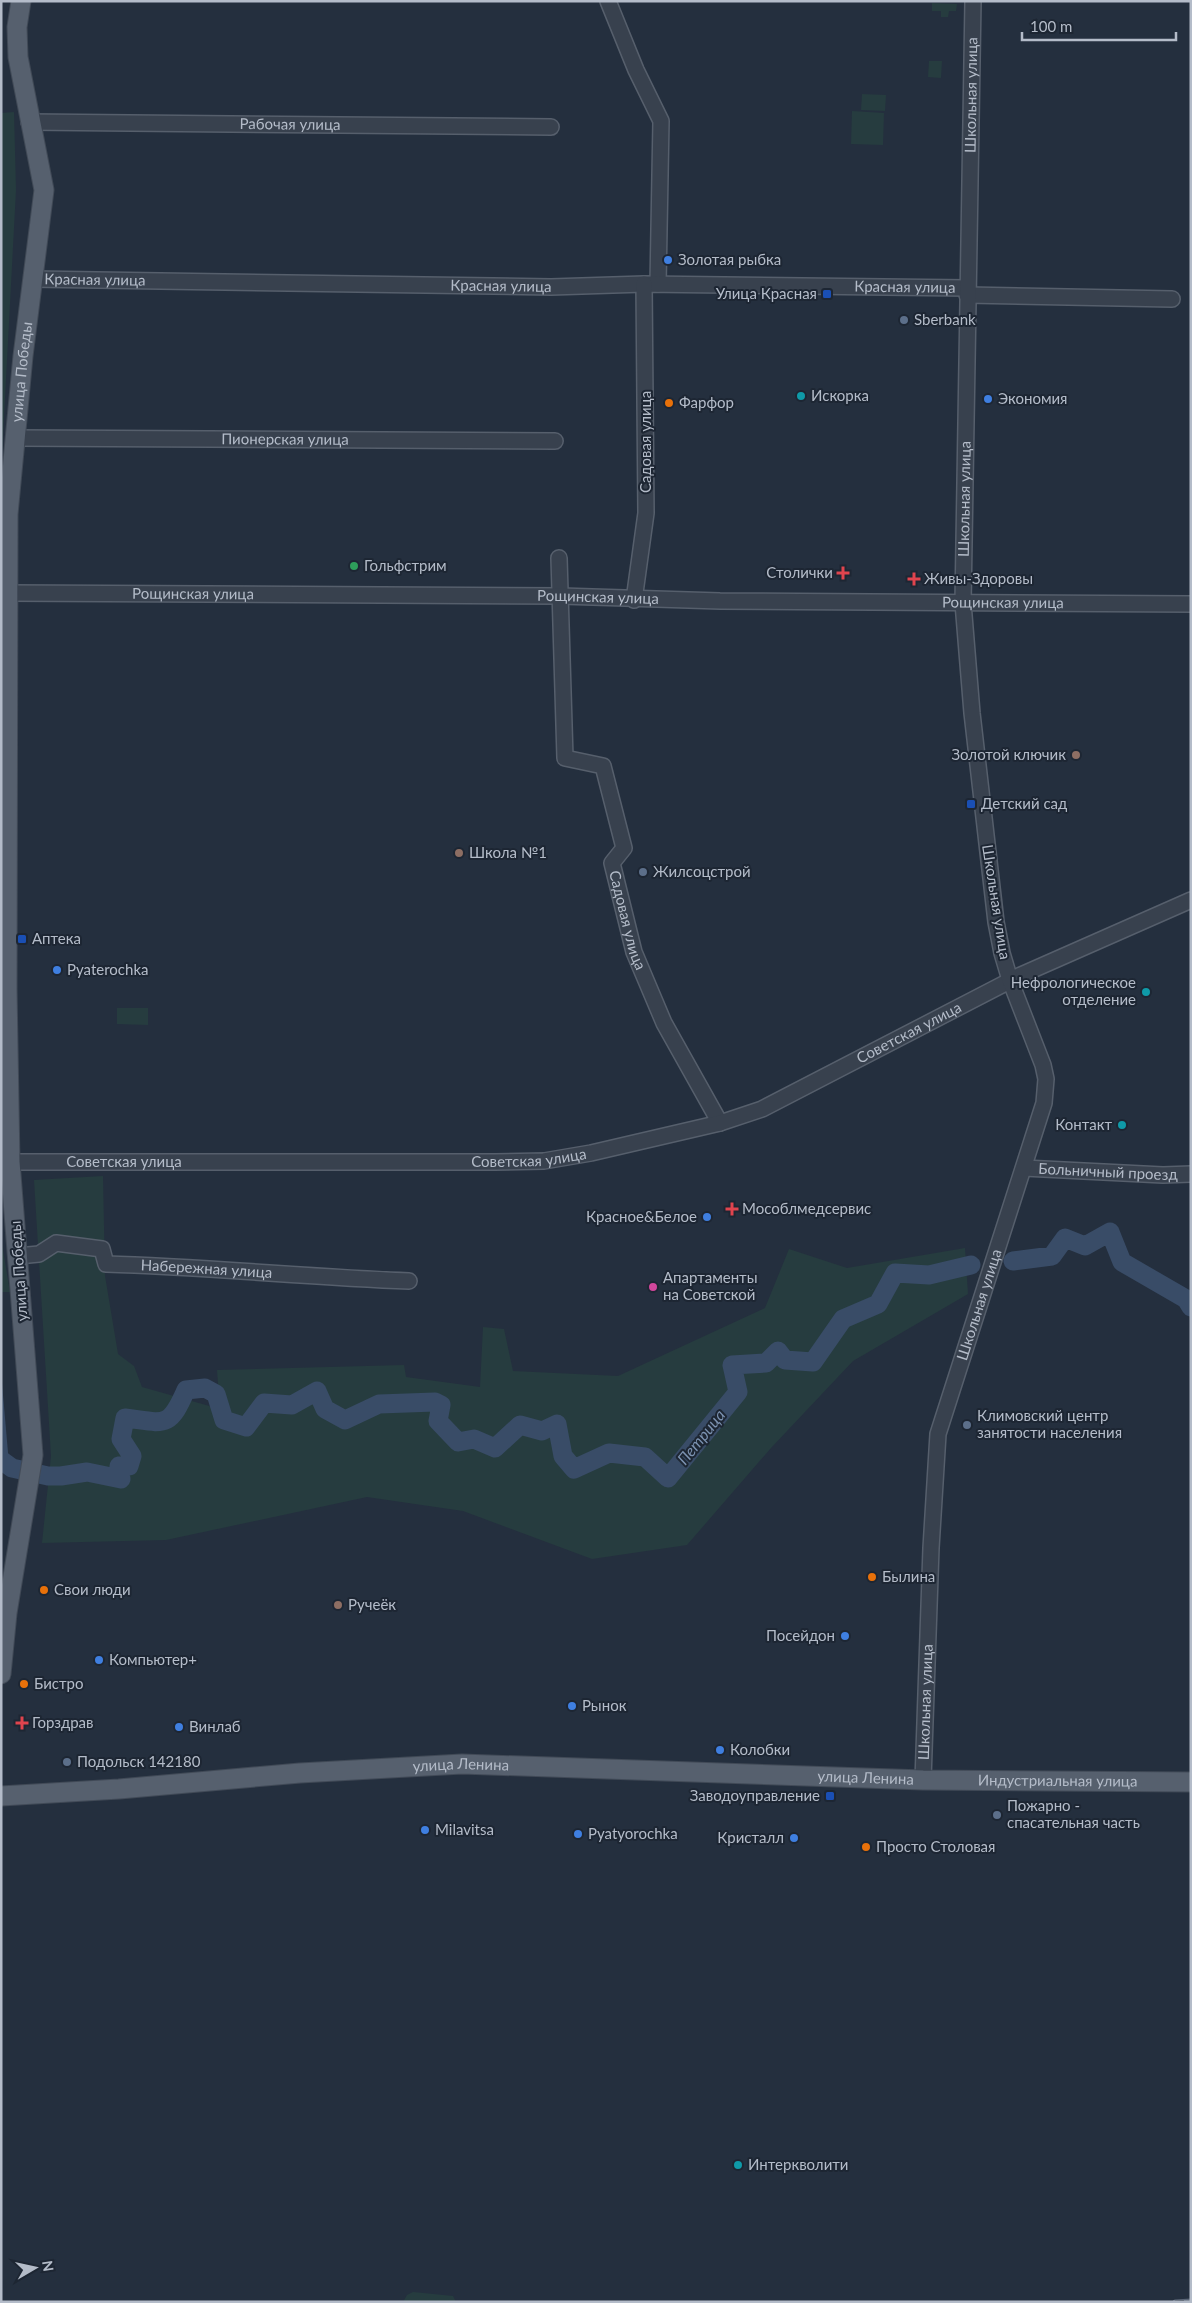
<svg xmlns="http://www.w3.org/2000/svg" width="1192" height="2303" font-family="Lato,sans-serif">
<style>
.green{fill:#263c3f}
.water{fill:#394c67}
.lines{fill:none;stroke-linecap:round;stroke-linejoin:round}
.river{stroke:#394c67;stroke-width:19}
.minor-casing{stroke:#565f6c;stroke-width:18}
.major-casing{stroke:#414a57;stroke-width:21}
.minor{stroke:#38414e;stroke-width:15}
.major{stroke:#56606e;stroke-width:19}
.rail-casing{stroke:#5a6575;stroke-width:5}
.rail{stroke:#1d2633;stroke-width:3;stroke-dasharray:9;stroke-linecap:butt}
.shop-dot{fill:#3f7fe0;stroke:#1d2633;stroke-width:2}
.transit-dot{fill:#1a4fb4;stroke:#1d2633;stroke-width:2}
.service-dot{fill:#5c6f8a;stroke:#1d2633;stroke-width:2}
.culture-dot{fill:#0f9aa8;stroke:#1d2633;stroke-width:2}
.food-dot{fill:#e8710a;stroke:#1d2633;stroke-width:2}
.leisure-dot{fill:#2e9e5b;stroke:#1d2633;stroke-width:2}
.health-dot{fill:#e0444e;stroke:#1d2633;stroke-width:2}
.education-dot{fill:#8d6e63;stroke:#1d2633;stroke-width:2}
.hotel-dot{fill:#d1479c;stroke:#1d2633;stroke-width:2}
.labels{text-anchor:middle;stroke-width:4;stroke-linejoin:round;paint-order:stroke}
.street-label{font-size:15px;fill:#b4bcc9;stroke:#1d2633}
.poi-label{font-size:15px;fill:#b4bcc9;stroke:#1d2633;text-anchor:start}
.water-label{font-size:16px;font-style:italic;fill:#7c92b1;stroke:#1d2633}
</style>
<rect width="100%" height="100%" fill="#242f3e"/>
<path class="green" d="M932,3L957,4L956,11H949L948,17H941V11H932Z
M929,61H942L941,78L928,77Z
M862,94L886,95L885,111L861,110Z
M852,111L884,113L883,145L851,144Z
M14,112L16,190L1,474V113Z
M117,1008H148V1025L117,1024Z
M103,1176L105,1276L118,1354L134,1366L142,1387L220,1409L217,1370L404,1365L406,1377L480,1387L483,1327L504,1329L513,1371L618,1376L765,1308L789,1249L847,1268L965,1248L968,1294L853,1361L771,1448L687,1545L592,1559L463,1511L367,1497L166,1540L42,1543L51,1456L34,1180Z
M1,1238L10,1292H1Z
M413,2292L453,2296L456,2302H403L407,2295Z"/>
<path class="water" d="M1,1372L9,1464V1467H1Z"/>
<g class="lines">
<path class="river" d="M1013,1261L1052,1256L1065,1238L1085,1246L1110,1232L1122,1262L1186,1299L1191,1307
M1,1460L12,1468L48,1476H61L87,1472L121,1479L119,1466H129L132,1456L121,1439L125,1418C165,1423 169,1429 186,1390L205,1388L216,1394L224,1420L246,1427L264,1403L292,1405L317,1391L325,1409L345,1420L379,1404L435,1402L441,1405L438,1421L458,1442L474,1439L495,1448L520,1425L542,1431L557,1424L563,1456L574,1469L609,1453L645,1457L668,1478L738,1392L732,1365L766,1363L778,1351L785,1360L813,1362L843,1319L878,1304L895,1273L929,1275L971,1265"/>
<defs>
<g id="minor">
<path d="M608,1L636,70L661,121L658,284"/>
<path id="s1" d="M29,122L551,127"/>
<path id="s2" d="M33,279L551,287L644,284L967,288"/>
<path d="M967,295L1172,299"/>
<path id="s3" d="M15,438L555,441"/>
<path id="s4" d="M559,558L565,758L603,766L624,848L612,863L634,952L664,1023L720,1123"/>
<path id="s5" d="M7,593L561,596L720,601L1191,604"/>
<path d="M634,600L646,513L644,284"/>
<path id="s6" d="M10,1162H495L544,1161L591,1153L720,1123L762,1109L1021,975L1191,900"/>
<path id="s7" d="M1024,1168L1163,1175L1191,1174"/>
<path id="s8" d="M18,1256L39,1254L56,1243L102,1249L106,1264C207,1267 308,1277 409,1281"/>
<path id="s9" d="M923,1780L931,1548L938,1434L1044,1103L1046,1079L1043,1065L1010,980L1002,953L996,922L972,713L963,603L973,1"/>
</g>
<g id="major">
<path id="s10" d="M1,1674L7,1613L33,1455L10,1162L7,989L8,514L23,356L44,190L18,57L17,27L21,1"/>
<path id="s11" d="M1,1796L119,1789L300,1773L462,1764L923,1780L1191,1782"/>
</g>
</defs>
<use href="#minor" class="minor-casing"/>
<use href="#major" class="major-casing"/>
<use href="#minor" class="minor"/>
<use href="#major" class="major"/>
<defs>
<path id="rail" d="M1175,2302L1191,2301"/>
</defs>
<use href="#rail" class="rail-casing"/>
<use href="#rail" class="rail"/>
</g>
<g class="shop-dot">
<circle cx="668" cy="260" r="5"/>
<circle cx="988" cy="399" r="5"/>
<circle cx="57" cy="970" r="5"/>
<circle cx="707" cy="1217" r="5"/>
<circle cx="845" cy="1636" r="5"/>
<circle cx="99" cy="1660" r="5"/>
<circle cx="572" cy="1706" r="5"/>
<circle cx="179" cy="1727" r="5"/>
<circle cx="720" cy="1750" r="5"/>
<circle cx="425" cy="1830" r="5"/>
<circle cx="578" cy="1834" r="5"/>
<circle cx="794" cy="1838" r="5"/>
</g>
<g class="transit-dot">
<rect x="822" y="289" width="10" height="10" rx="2.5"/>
<rect x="966" y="799" width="10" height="10" rx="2.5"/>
<rect x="17" y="934" width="10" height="10" rx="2.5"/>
<rect x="825" y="1791" width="10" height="10" rx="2.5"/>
</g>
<g class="service-dot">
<circle cx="904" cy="320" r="5"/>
<circle cx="643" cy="872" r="5"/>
<circle cx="967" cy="1425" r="5"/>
<circle cx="67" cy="1762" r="5"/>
<circle cx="997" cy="1815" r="5"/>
</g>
<g class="culture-dot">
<circle cx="801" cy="396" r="5"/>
<circle cx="1146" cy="992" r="5"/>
<circle cx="1122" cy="1125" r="5"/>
<circle cx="738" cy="2165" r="5"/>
</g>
<g class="food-dot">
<circle cx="669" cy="403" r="5"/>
<circle cx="872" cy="1577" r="5"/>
<circle cx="44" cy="1590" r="5"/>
<circle cx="24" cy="1684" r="5"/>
<circle cx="866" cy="1847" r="5"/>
</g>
<circle class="leisure-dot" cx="354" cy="566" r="5"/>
<g class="health-dot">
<path d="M840.5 565.5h5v5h5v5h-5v5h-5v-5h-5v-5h5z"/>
<path d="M911.5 571.5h5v5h5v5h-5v5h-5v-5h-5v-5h5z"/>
<path d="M729.5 1201.5h5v5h5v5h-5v5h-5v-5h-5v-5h5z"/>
<path d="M19.5 1715.5h5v5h5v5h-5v5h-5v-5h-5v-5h5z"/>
</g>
<g class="education-dot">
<circle cx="1076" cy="755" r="5"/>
<circle cx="459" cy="853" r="5"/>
<circle cx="338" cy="1605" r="5"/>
</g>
<circle class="hotel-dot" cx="653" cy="1287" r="5"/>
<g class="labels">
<g class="street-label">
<text dy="5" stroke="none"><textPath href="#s9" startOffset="1712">Школьная улица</textPath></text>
<text dy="5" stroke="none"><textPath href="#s1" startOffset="261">Рабочая улица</textPath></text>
<text dy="5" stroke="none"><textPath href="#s2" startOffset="62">Красная улица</textPath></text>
<text dy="5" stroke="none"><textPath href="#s2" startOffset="468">Красная улица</textPath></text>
<text dy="5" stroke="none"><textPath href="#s2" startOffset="872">Красная улица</textPath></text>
<text dy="5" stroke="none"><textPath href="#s10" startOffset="1306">улица Победы</textPath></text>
<text dy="5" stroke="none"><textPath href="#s3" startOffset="270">Пионерская улица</textPath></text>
<text transform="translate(646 442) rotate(-90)" y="5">Садовая улица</text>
<text dy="5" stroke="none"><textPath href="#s9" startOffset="1308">Школьная улица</textPath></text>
<text dy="5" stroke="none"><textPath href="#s5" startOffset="186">Рощинская улица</textPath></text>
<text dy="5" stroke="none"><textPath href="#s5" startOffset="591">Рощинская улица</textPath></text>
<text dy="5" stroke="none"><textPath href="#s5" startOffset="996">Рощинская улица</textPath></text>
<text transform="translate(996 902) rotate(81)" y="5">Школьная улица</text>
<text dy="5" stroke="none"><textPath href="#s4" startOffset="402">Садовая улица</textPath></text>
<text dy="5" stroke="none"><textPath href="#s6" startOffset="924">Советская улица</textPath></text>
<text dy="5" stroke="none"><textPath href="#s6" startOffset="519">Советская улица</textPath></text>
<text dy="5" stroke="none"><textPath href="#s6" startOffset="114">Советская улица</textPath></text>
<text dy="5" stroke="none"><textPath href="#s7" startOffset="84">Больничный проезд</textPath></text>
<text dy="5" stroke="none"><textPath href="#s8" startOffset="204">Набережная улица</textPath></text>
<text transform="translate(19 1271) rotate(-94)" y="5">улица Победы</text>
<text dy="5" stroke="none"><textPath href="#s9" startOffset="482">Школьная улица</textPath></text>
<text dy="5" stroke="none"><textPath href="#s9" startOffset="78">Школьная улица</textPath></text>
<text dy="5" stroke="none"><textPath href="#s11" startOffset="461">улица Ленина</textPath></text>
<text dy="5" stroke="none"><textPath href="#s11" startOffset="866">улица Ленина</textPath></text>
<text dy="5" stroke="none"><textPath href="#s11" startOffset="1058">Индустриальная улица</textPath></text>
</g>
<g class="poi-label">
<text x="678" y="265">Золотая рыбка</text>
<text x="817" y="299" text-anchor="end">Улица Красная</text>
<text x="914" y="325">Sberbank</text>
<text x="811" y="401">Искорка</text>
<text x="998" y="404">Экономия</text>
<text x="679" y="408">Фарфор</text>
<text x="364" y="571">Гольфстрим</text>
<text x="833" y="578" text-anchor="end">Столички</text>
<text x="924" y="584">Живы-Здоровы</text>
<text x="1066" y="760" text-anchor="end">Золотой ключик</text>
<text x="981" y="809">Детский сад</text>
<text x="469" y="858">Школа №1</text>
<text x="653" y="877">Жилсоцстрой</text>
<text x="32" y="944">Аптека</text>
<text x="67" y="975">Pyaterochka</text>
<text x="1136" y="988" text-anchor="end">Нефрологическое<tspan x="1136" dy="17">отделение</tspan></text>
<text x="1112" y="1130" text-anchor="end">Контакт</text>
<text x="742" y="1214">Мособлмедсервис</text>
<text x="697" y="1222" text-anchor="end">Красное&amp;Белое</text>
<text x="663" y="1283">Апартаменты<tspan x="663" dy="17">на Советской</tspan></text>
<text x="977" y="1421">Климовский центр<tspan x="977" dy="17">занятости населения</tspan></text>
<text x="882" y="1582">Былина</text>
<text x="54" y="1595">Свои люди</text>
<text x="348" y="1610">Ручеёк</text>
<text x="835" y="1641" text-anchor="end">Посейдон</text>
<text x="109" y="1665">Компьютер+</text>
<text x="34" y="1689">Бистро</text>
<text x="582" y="1711">Рынок</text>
<text x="32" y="1728">Горздрав</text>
<text x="189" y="1732">Винлаб</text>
<text x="730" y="1755">Колобки</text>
<text x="77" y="1767">Подольск 142180</text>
<text x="820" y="1801" text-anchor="end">Заводоуправление</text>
<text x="1007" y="1811">Пожарно -<tspan x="1007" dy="17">спасательная часть</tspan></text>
<text x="435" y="1835">Milavitsa</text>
<text x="588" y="1839">Pyatyorochka</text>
<text x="784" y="1843" text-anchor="end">Кристалл</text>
<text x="876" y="1852">Просто Столовая</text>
<text x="748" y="2170">Интеркволити</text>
</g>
<g class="water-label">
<text transform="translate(701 1437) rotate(-51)" y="6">Петрица</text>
</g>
</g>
<rect width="1192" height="2303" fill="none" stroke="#b4bcc9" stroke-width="5"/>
<g transform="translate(35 2268) rotate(81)" stroke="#1d2633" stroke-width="4" paint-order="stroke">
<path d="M0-4L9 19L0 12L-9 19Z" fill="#b4bcc9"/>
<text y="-8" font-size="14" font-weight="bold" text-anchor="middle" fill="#b4bcc9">N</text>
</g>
<path d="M1022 32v8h154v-8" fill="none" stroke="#b4bcc9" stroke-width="2.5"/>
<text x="1030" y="32" font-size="15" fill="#b4bcc9" stroke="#1d2633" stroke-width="4" paint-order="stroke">100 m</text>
</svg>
